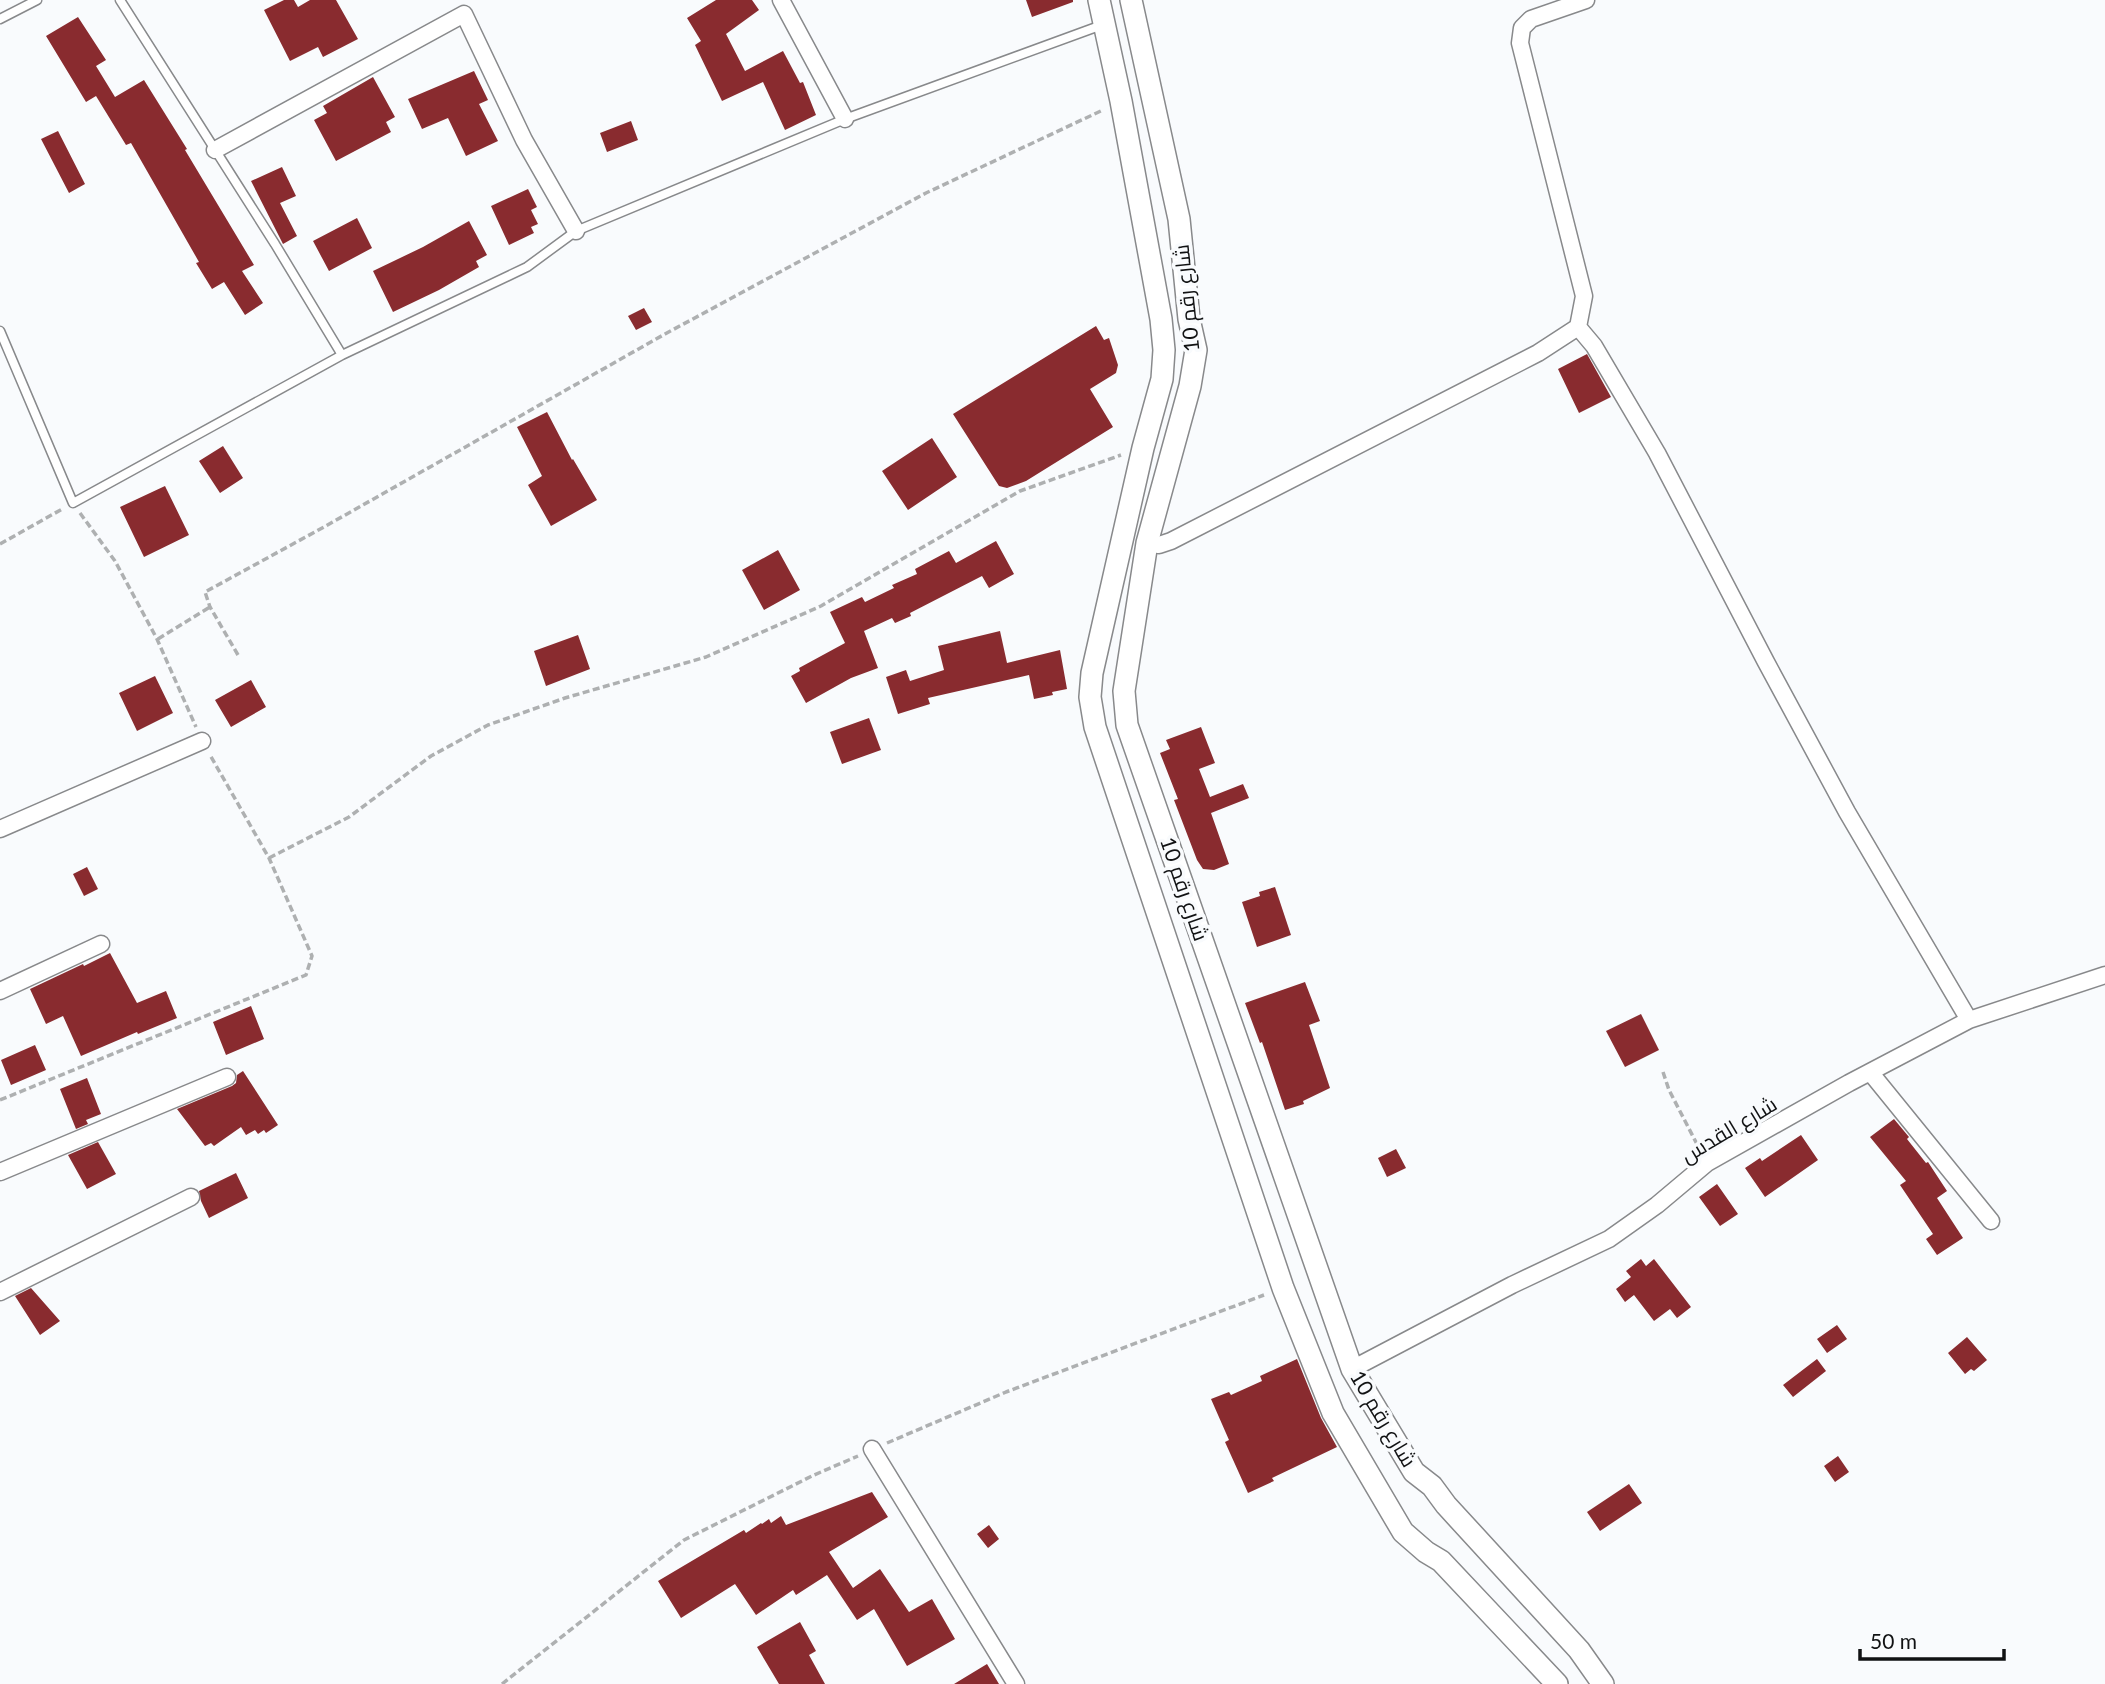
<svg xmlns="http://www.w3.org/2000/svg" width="2105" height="1684" font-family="Lato,Cairo,sans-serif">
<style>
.building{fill:#892b2f}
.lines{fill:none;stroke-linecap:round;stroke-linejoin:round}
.lane-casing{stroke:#88898b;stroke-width:11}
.street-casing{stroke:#88898b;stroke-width:19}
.secondary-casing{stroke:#88898b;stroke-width:24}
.path{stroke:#aeb0b1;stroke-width:3.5;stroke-dasharray:7 3.5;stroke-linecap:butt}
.lane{stroke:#fff;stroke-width:8}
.street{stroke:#fff;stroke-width:16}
.secondary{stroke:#fff;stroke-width:21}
.labels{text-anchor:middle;stroke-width:7;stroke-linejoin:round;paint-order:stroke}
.street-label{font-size:21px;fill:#111213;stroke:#f9fbfd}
</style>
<rect width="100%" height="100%" fill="#f9fbfd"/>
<path class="building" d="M284,0H294L298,7L310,0H336L358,39L323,57L318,47L290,61L264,10Z
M716,0H752L759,10L726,34L745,71L783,51L800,83L803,82L816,115L785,130L763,82L722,101L695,45L701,41L687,18Z
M1026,0H1073V2L1032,17Z
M78,17L106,60L96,66L115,97L144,80L187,149L185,150L254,265L242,271L263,303L245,315L224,282L212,289L196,263L199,262L131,143L126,145L96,96L86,102L46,36Z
M474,71L488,100L479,104L498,141L466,156L448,118L422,129L408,99Z
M373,77L395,117L386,122L391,132L336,161L314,120L327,113L323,106Z
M631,121L638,140L607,152L600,133Z
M58,131L85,184L69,193L41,139Z
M282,167L296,196L280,203L297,236L283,244L251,181Z
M528,189L537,207L531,210L538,224L531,227L534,233L509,245L491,206Z
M357,218L372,248L329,271L313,241Z
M469,221L487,255L476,261L479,267L439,290L393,312L373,271L423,247Z
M644,308L652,322L636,330L628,316Z
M1096,326L1104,340L1109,338L1118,365L1116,373L1090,389L1113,427L1026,481L1007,488L999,486L953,414Z
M1587,354L1611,397L1579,413L1558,369Z
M547,412L572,460L573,459L597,500L551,526L528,485L542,476L517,427Z
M932,438L957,477L908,510L882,471Z
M223,446L243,478L220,493L199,461Z
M165,486L189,535L144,557L120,507Z
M996,541L1014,574L989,588L982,576L910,613L911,616L895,623L892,618L864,631L878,668L851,678L806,703L791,676L800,671L799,668L845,643L830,612L862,597L865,602L894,588L892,585L917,574L915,569L949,551L956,563Z
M778,550L800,590L764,610L742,570Z
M1000,631L1007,663L1060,650L1067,689L1052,692L1053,695L1034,699L1029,675L928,698L930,704L898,714L886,677L906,670L910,681L944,670L938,646Z
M578,635L590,669L546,686L534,651Z
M155,676L173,713L137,731L119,693Z
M251,680L266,707L231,727L215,700Z
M869,718L881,750L842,764L830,732Z
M1201,727L1215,763L1199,769L1210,797L1243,784L1249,798L1211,813L1229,864L1214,870L1203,869L1197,860L1174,800L1178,799L1160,753L1170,749L1166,740Z
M87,867L98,889L84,896L73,874Z
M1275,887L1291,935L1257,947L1242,902L1260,896L1259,892Z
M110,953L137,1003L166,991L177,1018L138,1034L137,1032L81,1056L63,1016L46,1024L30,989L83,964L84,966Z
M1305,982L1320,1021L1309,1025L1330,1088L1303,1101L1304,1104L1285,1110L1262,1042L1260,1043L1245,1003Z
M251,1006L264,1039L226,1055L213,1022Z
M1641,1014L1659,1050L1625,1067L1606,1031Z
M35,1045L46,1070L11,1085L1,1060Z
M243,1071L278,1125L266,1133L264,1130L258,1134L255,1130L246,1135L241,1127L214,1146L211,1143L205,1146L177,1109L232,1086L236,1083L237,1075Z
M87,1078L101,1114L86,1120L88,1124L76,1129L60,1089Z
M1894,1119L1909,1137L1907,1139L1926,1163L1928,1162L1947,1191L1937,1198L1963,1238L1937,1255L1926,1239L1933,1234L1900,1185L1906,1181L1870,1137Z
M1801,1135L1818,1160L1765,1197L1745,1168L1760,1158L1762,1161Z
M98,1142L116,1174L87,1189L68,1155Z
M1396,1149L1406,1168L1387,1177L1378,1158Z
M236,1173L248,1198L209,1218L201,1201L199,1191Z
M1717,1184L1738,1214L1720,1226L1699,1197Z
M1641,1259L1646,1266L1654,1259L1691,1307L1677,1318L1670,1309L1654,1321L1634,1295L1625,1302L1616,1289L1631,1277L1626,1271Z
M31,1288L60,1321L40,1335L15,1296Z
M1837,1325L1847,1339L1827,1353L1817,1339Z
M1967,1337L1987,1360L1974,1371L1971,1369L1965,1374L1948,1353Z
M1297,1359L1321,1418L1337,1447L1272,1478L1274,1481L1248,1493L1225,1442L1229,1440L1211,1399L1229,1392L1231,1395L1262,1381L1260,1376Z
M1817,1359L1826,1371L1793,1397L1783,1385Z
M1838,1456L1849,1472L1835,1482L1824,1466Z
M1629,1484L1642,1503L1600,1531L1587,1512Z
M872,1492L888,1517L829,1552L853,1588L880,1569L909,1612L932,1599L955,1639L907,1666L874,1609L857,1620L827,1575L796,1595L793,1590L756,1615L735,1584L681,1618L658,1581L744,1530L746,1533L761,1523L762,1524L769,1519L771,1523L781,1516L786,1525Z
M989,1525L999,1539L988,1548L977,1534Z
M800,1622L816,1651L809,1655L825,1684H779L757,1647Z
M987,1664L999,1684H954Z"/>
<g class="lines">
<defs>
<path id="lane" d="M120,0L275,244L342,355L527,267L576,231L845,119L1102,25
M0,19L37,0
M0,331L73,503L342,355"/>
<path id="street" d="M781,0L845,119
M215,150L464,14L524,140L576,231
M1578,327L1594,346L1657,453L1766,662L1847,812L1969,1020
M1147,543L1159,545L1171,541L1538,353L1578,327L1584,296L1520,43L1522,28L1531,19L1586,0
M0,829L202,741
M0,991L101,944
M1870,1072L1991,1221
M0,1172L227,1077
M0,1292L191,1197
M1352,1369L1512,1285L1609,1239L1657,1205L1707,1163L1849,1083L1969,1020L2105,975
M872,1449L1016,1684"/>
<path id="secondary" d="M1099,0L1121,101L1161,319L1164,350L1162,379L1143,448L1092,673L1090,697L1095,727L1283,1288L1333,1413L1403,1532L1426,1552L1441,1561L1557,1684
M1131,0L1179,219L1189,319L1196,350L1190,386L1147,543L1124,691L1127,725L1352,1369L1414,1472L1432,1486L1446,1505L1579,1650L1603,1684"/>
</defs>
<use href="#lane" class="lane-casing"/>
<use href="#street" class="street-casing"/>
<use href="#secondary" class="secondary-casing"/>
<path class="path" d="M80,513L115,561L157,639L196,727
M0,544L64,508
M158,639L210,607
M238,655L210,607L205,592L324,527L665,334L926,193L1103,110
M269,858L349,817L431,756L488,725L565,698L706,657L821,606L1020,491L1121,455
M1663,1072L1669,1090L1699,1148
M0,1100L306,975L312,956L269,858L210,755
M887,1443L1006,1392L1264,1295
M502,1684L684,1540L814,1475L858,1456"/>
<use href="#lane" class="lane"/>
<use href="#street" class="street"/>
<use href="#secondary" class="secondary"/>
</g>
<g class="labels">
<g class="street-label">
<text transform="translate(1187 298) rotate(-96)" y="7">شارع رقم 10</text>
<text transform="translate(1184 889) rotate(71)" y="7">شارع رقم 10</text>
<text transform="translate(1729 1130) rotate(-31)" y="7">شارع القدس</text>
<text transform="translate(1383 1419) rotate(59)" y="7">شارع رقم 10</text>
</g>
</g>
<path d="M1860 1649v10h144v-10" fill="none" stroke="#111213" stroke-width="3.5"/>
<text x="1870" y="1649" font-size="21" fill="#111213" stroke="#f9fbfd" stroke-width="5" paint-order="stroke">50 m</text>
</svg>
